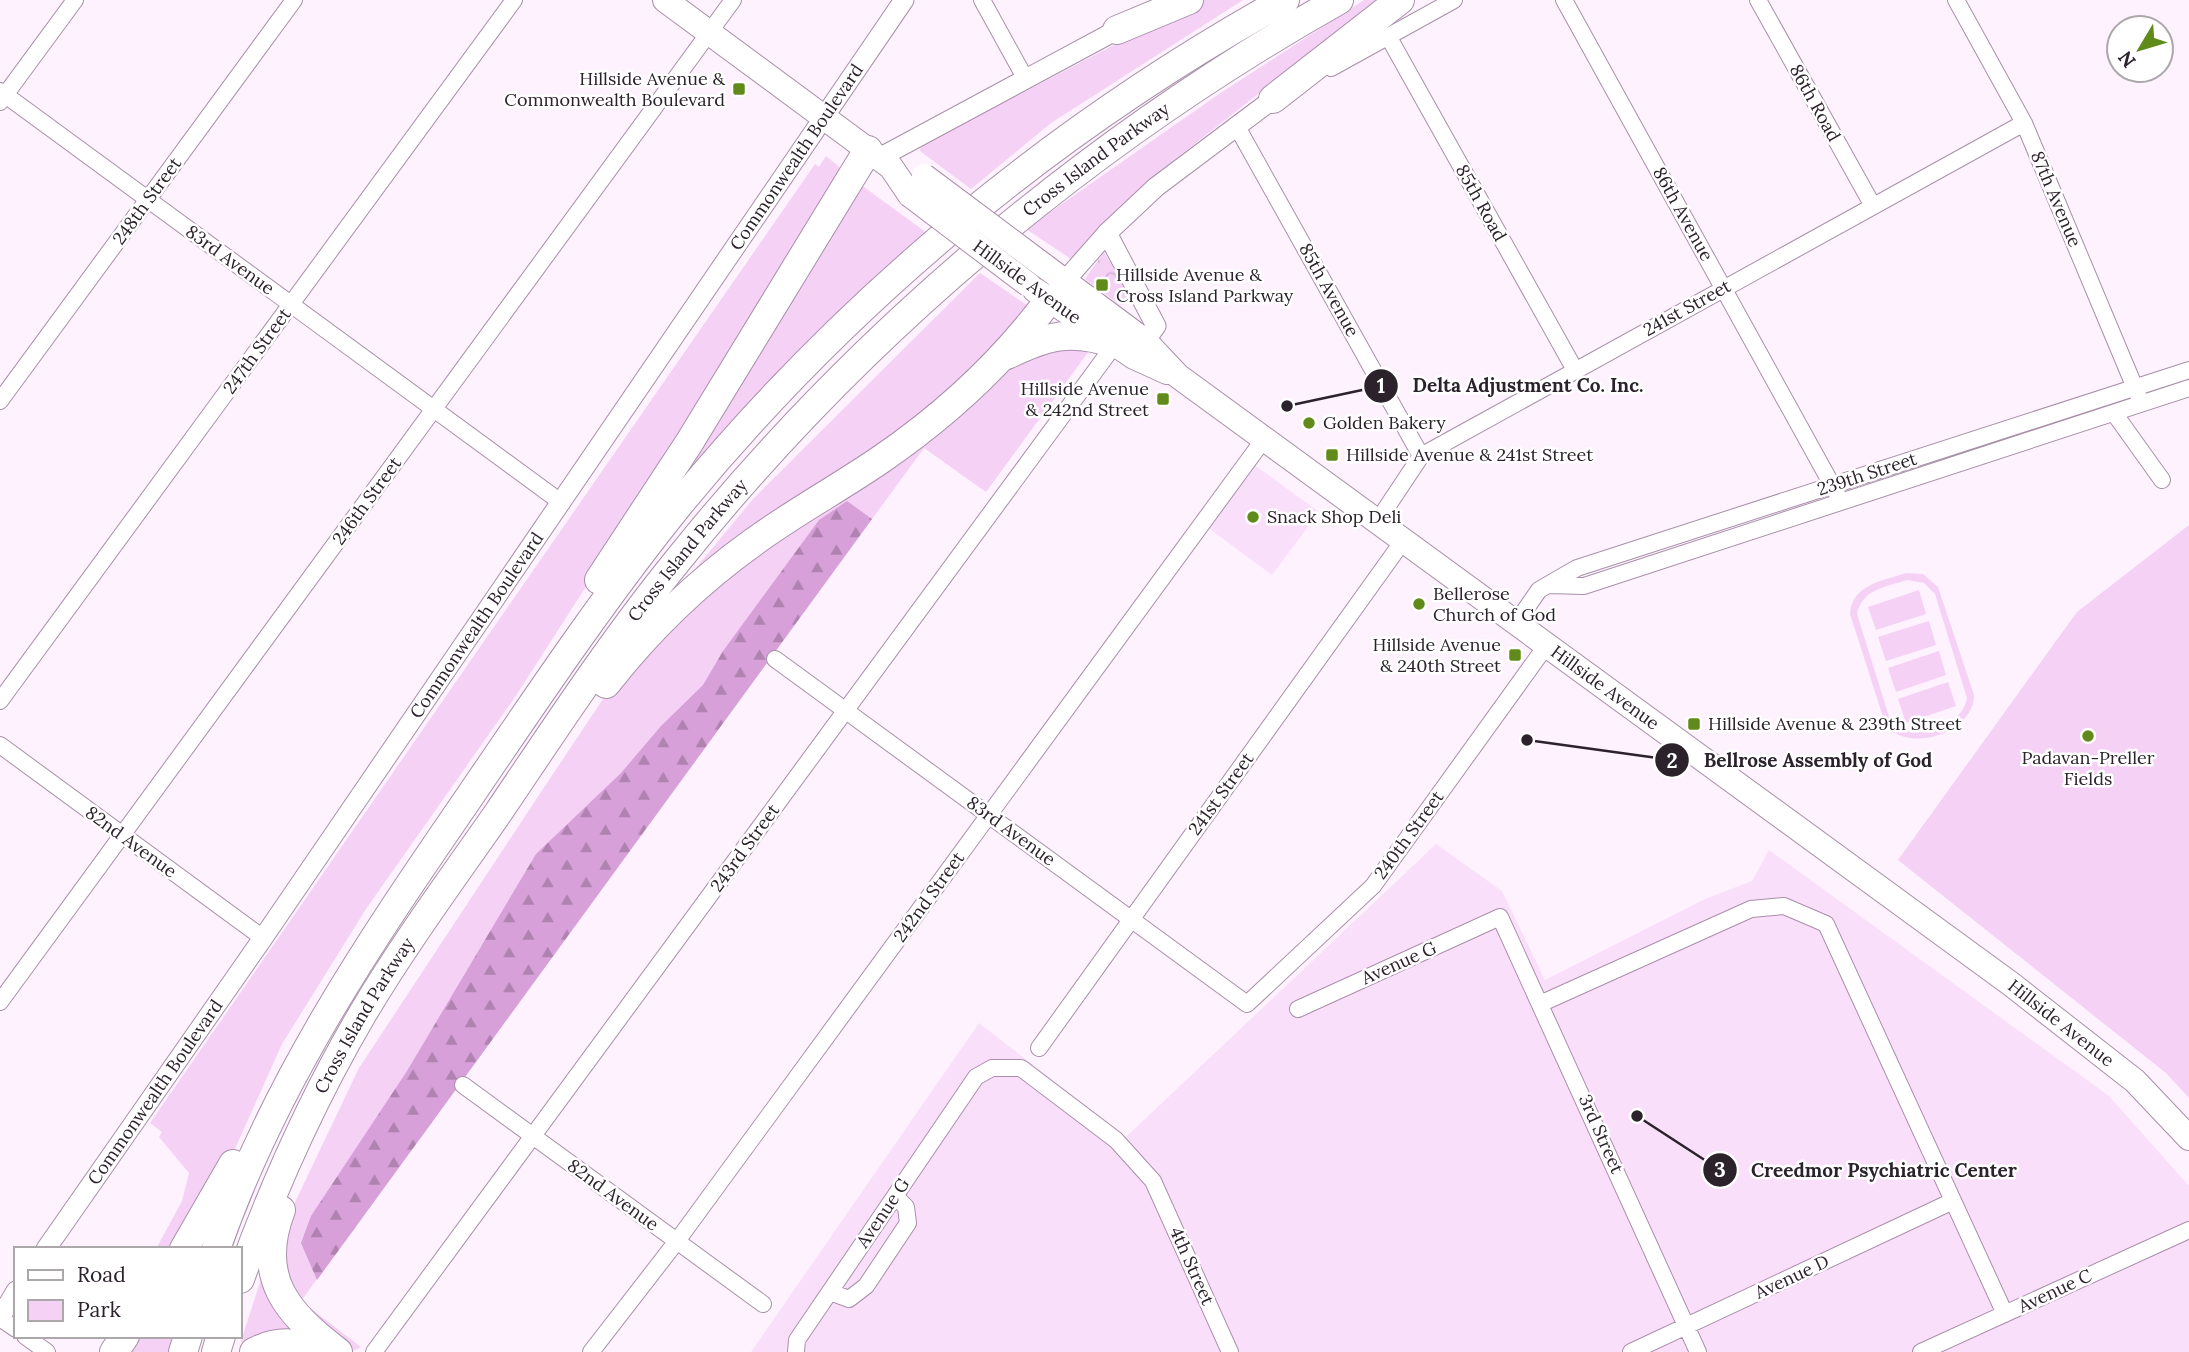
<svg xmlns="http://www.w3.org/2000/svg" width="2189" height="1352" font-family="Lora,serif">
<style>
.built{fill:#fadffb}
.green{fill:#f5d1f6;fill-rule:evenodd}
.forest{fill:url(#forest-firs)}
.park{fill:url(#park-crowns)}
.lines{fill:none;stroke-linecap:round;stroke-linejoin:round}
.minor-casing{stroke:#a98faa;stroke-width:18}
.tertiary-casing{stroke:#a98faa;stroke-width:21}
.primary-casing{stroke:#a98faa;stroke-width:26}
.motorway-casing{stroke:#a98faa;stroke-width:30}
.minor{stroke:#fff;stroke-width:16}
.tertiary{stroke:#fff;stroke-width:19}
.primary{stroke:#fff;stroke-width:24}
.motorway{stroke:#fff;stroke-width:28}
.primary-bridge-casing{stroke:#a98faa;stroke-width:26;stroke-linecap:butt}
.primary-bridge{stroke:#fff;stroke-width:24}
.poi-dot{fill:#608b1b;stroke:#fff;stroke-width:2.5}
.labels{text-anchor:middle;stroke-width:5;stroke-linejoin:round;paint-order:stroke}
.poi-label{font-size:18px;fill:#2c222c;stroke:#fff;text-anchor:start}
.street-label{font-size:18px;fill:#2c222c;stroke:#fff}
.leader{fill:none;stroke:#2c222c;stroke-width:2.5}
.callout-dot{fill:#2c222c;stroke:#fff;stroke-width:2.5}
.mark-label{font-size:21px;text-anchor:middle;font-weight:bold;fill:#fff}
.callout-label{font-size:19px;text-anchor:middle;font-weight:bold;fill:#2c222c;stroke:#fff;stroke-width:5;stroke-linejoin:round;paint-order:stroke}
</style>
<defs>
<pattern id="forest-firs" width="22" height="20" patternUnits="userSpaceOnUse" patternTransform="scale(1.75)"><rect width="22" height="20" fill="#d7a0d9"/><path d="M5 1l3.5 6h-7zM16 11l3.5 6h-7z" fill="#af82b0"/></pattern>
<pattern id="park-crowns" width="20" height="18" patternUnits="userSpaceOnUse" patternTransform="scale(1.75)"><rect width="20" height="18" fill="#f5d1f6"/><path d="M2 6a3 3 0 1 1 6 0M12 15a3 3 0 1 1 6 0" fill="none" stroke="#d2b3d3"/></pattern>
</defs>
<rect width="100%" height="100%" fill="#fdf2fd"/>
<path class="built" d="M1253,464L1319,512L1272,575L1207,527Z
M1436,844L1502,891L1545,980L1705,899L1752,881L1769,850L2109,1096L2189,1186V1352H751L979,1023L1126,1137Z"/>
<path class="green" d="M1200,0H1243L1051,123L971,189L920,151L921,146Z
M1364,0H1388L1263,90L1154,176L1071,259L1026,229L1219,94Z
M826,156L843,170L598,568L515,697L366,909L282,1044L226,1169L178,1249H156L182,1201L189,1173L159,1137L162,1132L150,1123L815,164L819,167Z
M857,182L927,233L660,508Z
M980,273L1031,308L945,396L874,451L687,579L753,499Z
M1042,344L1089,351L986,492L924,448L301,1301L361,1347L353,1351L310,1319L296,1302L281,1249L288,1217L359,1068L543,789L609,690L704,591L1007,363Z
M2189,525V1098L2166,1073L1898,860L2077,612Z
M1906,573L1923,574L1938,587L1974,695C1974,733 1910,753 1886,726L1850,614C1852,584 1883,581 1906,573ZM1907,580L1924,583L1935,594L1967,698C1964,727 1908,746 1890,720L1857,614C1862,589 1886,587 1907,580Z
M1919,590L1926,614L1876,630L1868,607Z
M1929,621L1936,645L1886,661L1878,637Z
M1939,651L1946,675L1896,692L1888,668Z
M1948,682L1956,706L1906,723L1898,699Z
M264,1270L300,1333L246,1345L241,1341Z
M129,1336H176L172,1352H119Z"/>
<path class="forest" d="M847,501L872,519L317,1280L301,1243L311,1216L407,1071L536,854L621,773L661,726L703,685L723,651L819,520Z"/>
<path class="park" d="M1104,252L1130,296L1128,304L1120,305L1085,279Z"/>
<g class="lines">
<defs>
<path id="minor" d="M982,0L1025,78
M1564,0L1837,494
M1758,0L1873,206
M1956,0L2024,123L2138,395
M1388,36L1575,370
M1331,68L1454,0
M0,91L562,503
M0,102L75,0
M1236,125L1421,456
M0,401L294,0
M2114,413L2162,480
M1377,522L1421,456L2024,123
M1548,585L1584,586L2189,388
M1516,623L1539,590L1577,568L2189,370
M775,659L1247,1004L1373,886L1546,646
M0,701L514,0
M0,745L263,938
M0,1002L733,0
M1542,1003L1751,909L1784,906L1826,924L2005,1314
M1298,1009L1500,917L1698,1352
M1039,1048L1403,541
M463,1085L763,1304
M830,1292L849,1299L866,1286L908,1223L906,1207L895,1196
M0,1318L16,1329
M25,1336L47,1352
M374,1352L1115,344
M591,1352L677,1241L1264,439
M796,1352L797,1340L976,1077L992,1068H1021L1116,1140L1153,1181L1230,1352
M1631,1352L1953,1201
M1921,1352L2189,1230"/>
<g id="tertiary">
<path d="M879,158L1117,30"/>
<path d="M1107,233L1156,326L1145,341"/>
<path d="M1056,291L1107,233L1156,187L1273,99"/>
<path id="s1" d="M46,1249L263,938L904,0"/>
<path d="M0,1318L16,1291"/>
</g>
<g id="primary">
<path d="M665,0L891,167L910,195"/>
<path id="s2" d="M1043,265L1145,341L1178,376L2011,984L2135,1081L2189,1138"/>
<path d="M1035,290L1134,357L1167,372"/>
</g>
<g id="motorway">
<path d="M1117,30L1189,0"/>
<path d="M1273,99L1400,0"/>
<path d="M1007,355C1048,335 1072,329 1115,344"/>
<path d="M599,580L689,443L868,150"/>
<path d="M606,684C648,630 699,581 755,541C795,512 839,488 880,460C943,417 1003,362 1049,300"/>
<path d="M281,1210C255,1278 287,1313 338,1352"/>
<path d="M184,1249L233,1164"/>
<path d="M216,1249C274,1082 371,940 470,796C538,696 605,596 681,502C849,298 1054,128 1285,0"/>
<path id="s3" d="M240,1279C273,1187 313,1098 363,1013C404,944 452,879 498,813C556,727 613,640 678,560C859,334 1087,142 1339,0"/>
<path d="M114,1352L125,1336"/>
<path d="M183,1352L188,1336"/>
<path d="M216,1352L221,1336"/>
<path d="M254,1352C276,1340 298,1341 320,1352"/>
</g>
</defs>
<use href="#minor" class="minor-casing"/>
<use href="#tertiary" class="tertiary-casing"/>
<use href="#primary" class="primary-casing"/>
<use href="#motorway" class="motorway-casing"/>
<use href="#minor" class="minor"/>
<use href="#tertiary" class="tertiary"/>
<use href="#primary" class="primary"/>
<use href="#motorway" class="motorway"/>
<defs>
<path id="primary-bridge" d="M924,176L1043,265
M910,195L1029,285"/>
</defs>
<use href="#primary-bridge" class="primary-bridge-casing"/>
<use href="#primary-bridge" class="primary-bridge"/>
</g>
<g class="poi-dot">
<rect x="732" y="82" width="14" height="14" rx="3.5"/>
<rect x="1095" y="278" width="14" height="14" rx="3.5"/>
<rect x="1156" y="392" width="14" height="14" rx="3.5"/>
<circle cx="1309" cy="423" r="7"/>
<rect x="1325" y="448" width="14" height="14" rx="3.5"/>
<circle cx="1253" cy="517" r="7"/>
<circle cx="1419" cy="604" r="7"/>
<rect x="1508" y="648" width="14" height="14" rx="3.5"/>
<rect x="1687" y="717" width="14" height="14" rx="3.5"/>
<circle cx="2088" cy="736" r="7"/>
</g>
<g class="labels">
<g class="poi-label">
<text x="725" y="85" text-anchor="end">Hillside Avenue &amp;<tspan x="725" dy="21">Commonwealth Boulevard</tspan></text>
<text x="1116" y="281">Hillside Avenue &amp;<tspan x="1116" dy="21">Cross Island Parkway</tspan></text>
<text x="1149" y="395" text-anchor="end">Hillside Avenue<tspan x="1149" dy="21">&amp; 242nd Street</tspan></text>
<text x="1323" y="429">Golden Bakery</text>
<text x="1346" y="461">Hillside Avenue &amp; 241st Street</text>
<text x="1267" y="523">Snack Shop Deli</text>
<text x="1433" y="600">Bellerose<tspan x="1433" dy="21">Church of God</tspan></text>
<text x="1501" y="651" text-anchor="end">Hillside Avenue<tspan x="1501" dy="21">&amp; 240th Street</tspan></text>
<text x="1708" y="730">Hillside Avenue &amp; 239th Street</text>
<text x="2088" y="764" text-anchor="middle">Padavan-Preller<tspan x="2088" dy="21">Fields</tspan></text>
</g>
<g class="street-label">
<text transform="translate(1815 103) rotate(61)" y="6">86th Road</text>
<text dy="6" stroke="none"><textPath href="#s1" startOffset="1325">Commonwealth Boulevard</textPath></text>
<text dy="6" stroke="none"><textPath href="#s3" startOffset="1426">Cross Island Parkway</textPath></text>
<text transform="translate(2056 199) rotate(67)" y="6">87th Avenue</text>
<text transform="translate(147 201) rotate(-54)" y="6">248th Street</text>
<text transform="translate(1481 203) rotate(61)" y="6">85th Road</text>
<text transform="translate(1683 214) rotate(61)" y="6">86th Avenue</text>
<text transform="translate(230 260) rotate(36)" y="6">83rd Avenue</text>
<text transform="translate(1027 282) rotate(36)" y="6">Hillside Avenue</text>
<text transform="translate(1329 290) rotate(61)" y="6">85th Avenue</text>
<text transform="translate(1687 308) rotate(-29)" y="6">241st Street</text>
<text transform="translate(257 351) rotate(-54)" y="6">247th Street</text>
<text transform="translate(1867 474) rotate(-18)" y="6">239th Street</text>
<text transform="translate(367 501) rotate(-54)" y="6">246th Street</text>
<text dy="6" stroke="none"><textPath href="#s3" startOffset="859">Cross Island Parkway</textPath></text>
<text dy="6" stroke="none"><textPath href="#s1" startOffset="758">Commonwealth Boulevard</textPath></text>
<text dy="6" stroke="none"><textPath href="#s2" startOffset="704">Hillside Avenue</textPath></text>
<text transform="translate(1221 794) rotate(-54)" y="6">241st Street</text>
<text transform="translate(1011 831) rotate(36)" y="6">83rd Avenue</text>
<text transform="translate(1409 835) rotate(-54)" y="6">240th Street</text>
<text transform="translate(131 842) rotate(36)" y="6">82nd Avenue</text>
<text transform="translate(745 848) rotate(-54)" y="6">243rd Street</text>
<text transform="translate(929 897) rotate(-54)" y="6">242nd Street</text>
<text transform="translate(1399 963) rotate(-24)" y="6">Avenue G</text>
<text dy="6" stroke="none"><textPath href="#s3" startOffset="292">Cross Island Parkway</textPath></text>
<text dy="6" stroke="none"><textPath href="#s2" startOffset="1270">Hillside Avenue</textPath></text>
<text dy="6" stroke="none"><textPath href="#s1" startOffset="191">Commonwealth Boulevard</textPath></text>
<text transform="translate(1601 1134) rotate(66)" y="6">3rd Street</text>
<text transform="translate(613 1195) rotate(36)" y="6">82nd Avenue</text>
<text transform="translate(883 1213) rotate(-56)" y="6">Avenue G</text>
<text transform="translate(1192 1266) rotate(66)" y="6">4th Street</text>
<text transform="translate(1792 1277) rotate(-25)" y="6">Avenue D</text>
<text transform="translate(2055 1291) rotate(-25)" y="6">Avenue C</text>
</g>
</g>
<path class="leader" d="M1287 406L1381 386M1527 740L1672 760M1637 1116L1720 1170"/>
<g class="callout-dot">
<circle cx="1287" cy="406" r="7"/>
<circle cx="1527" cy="740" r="7"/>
<circle cx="1637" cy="1116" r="7"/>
<circle cx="1381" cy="386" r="18"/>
<circle cx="1672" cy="760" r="18"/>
<circle cx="1720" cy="1170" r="18"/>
</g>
<g class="mark-label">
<text x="1381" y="393">1</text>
<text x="1672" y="768">2</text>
<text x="1720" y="1177">3</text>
</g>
<g class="callout-label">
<text x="1528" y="392">Delta Adjustment Co. Inc.</text>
<text x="1818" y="767">Bellrose Assembly of God</text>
<text x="1884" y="1177">Creedmor Psychiatric Center</text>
</g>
<rect x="14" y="1247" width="228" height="91" fill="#ffffff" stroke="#aba7ab" stroke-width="2"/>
<rect x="28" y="1270" width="35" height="10" fill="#ffffff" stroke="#aba7ab" stroke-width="2"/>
<text x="77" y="1282" font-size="21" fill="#2c222c">Road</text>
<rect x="28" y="1300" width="35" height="21" fill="#f5d1f6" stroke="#aba7ab" stroke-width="2"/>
<text x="77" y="1317" font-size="21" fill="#2c222c">Park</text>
<g transform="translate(2140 49) rotate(232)"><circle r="33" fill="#ffffff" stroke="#aba7ab" stroke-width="2"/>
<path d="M0-5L12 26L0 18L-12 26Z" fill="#608b1b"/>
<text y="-10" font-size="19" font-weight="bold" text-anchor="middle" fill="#2c222c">N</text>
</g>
</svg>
